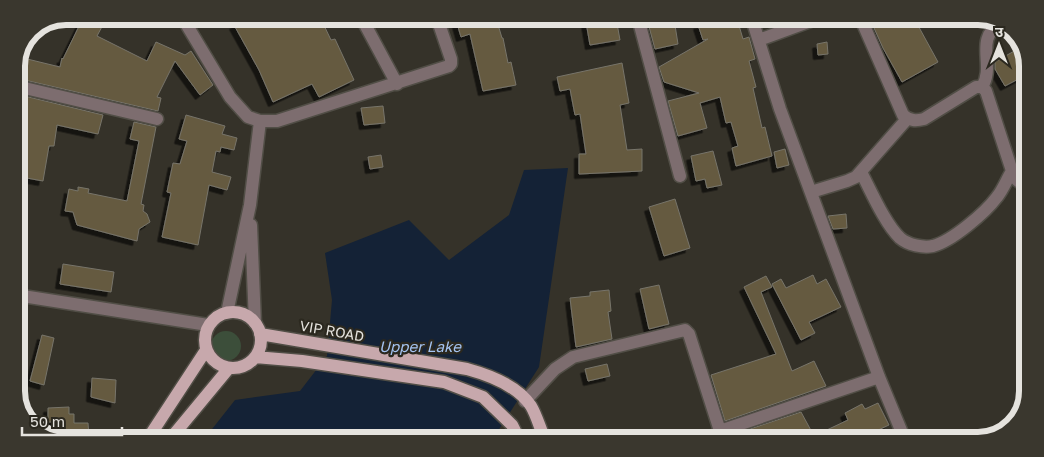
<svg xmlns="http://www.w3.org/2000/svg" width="1044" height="457" font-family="'Golos Text','Noto Sans Devanagari',sans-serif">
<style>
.green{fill:#3c4e3a}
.water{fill:#142236}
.building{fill:#655a3f;stroke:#77746a;filter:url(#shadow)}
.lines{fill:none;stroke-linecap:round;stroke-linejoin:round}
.minor-casing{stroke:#514e46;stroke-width:15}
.major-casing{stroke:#514e46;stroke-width:15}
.minor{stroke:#7d6d6f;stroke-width:12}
.major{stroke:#c7a8ac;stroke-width:12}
.labels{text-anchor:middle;stroke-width:4.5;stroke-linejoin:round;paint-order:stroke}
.street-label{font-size:14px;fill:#e5e3de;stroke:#2b281f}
.water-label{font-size:15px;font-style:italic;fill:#a5c4f2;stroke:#2b281f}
.rim{fill:none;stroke:#e5e3de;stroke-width:6}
</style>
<defs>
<filter id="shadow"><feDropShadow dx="-4.5" dy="4.5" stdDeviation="0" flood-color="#0009"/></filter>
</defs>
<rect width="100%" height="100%" fill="#353229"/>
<path class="green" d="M211 346a15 15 0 1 1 30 0a15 15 0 1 1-30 0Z"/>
<path class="water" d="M568,168L539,367L498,431L503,439L205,438L235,400L300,391L327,356L332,300L325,253L409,220L449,260L509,215L524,170Z"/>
<path class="building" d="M84,16H96L105,21L97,36L147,61L156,42L185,55L191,51L213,85L200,95L175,61L157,97L161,98L158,111L16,78V63L19,57L60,67L62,58L63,59Z
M249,17H320L331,40L335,39L354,80L319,97L312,84L273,102L259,70L234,25Z
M462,18H496L502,38H503L508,63L511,62L516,85L483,91L470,34L461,37L456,20Z
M607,18H616L620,40L590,45L586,22Z
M647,19H674L678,44L655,49Z
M721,19H737L743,39L749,37L755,59L749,61L756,87L753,88L762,128L765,127L772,156L736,166L732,148L738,146L731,122L726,123L720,97L700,103L707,128L678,136L668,101L699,93L664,82L659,67L708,39L703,40L698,25Z
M870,19L915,20L938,62L902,82L883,48Z
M827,42L828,54L818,55L817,44Z
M1016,50L1028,74L1005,86L995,69V62Z
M622,63L629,103L620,105L627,150L642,149V171L579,174V154H586L580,114L575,115L570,89L560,91L557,77Z
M16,94L103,115L98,134L57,125L54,146H49L43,181L16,176Z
M383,106L385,123L364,125L361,108Z
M186,115L225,126L222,134L237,138L234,150L221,147L220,152L216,151L212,172L231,177L227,190L209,185L198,245L162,237L171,193L167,192L173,163L180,164L187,141L179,139Z
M134,122L156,127L141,204L144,205L143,211L147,214L150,222L139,229L137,241L77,225L73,212L65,211L69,189L78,191V187L89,189L88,193L127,201L139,141L130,139Z
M785,149L789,165L777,168L774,152Z
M713,151L722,185L707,188L705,179L696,181L691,156Z
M381,155L383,167L370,169L368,157Z
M675,199L690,248L664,256L649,207Z
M846,214L847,228L833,229L828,216Z
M63,264L114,272L111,292L60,284Z
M813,275L817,284L826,279L841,307L809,322L815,333L801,340L772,284L781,279L786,288Z
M766,276L772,287L761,292L792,371L814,361L826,386L725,421L711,375L776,354L744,287Z
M659,285L669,324L649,329L640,289Z
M609,290L611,311L608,312L612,339L576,347L570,298L590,296V292Z
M42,335L54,338L44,385L30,381Z
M607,364L610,376L588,381L585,369Z
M92,378L116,380L115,403L91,397Z
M878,403L889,425L876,431L877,433L862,440H730L729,436L801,412L814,436L848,420L845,413L862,404L865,409Z
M69,407V414H74V423H88L89,437H57V430H54V422H48V408Z"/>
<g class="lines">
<defs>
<path id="minor" d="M182,17L230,97L248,117L260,121L250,205L227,313
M361,17L397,84
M638,18L680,176
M752,19L780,109L879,377L905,440
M861,19L903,115C910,121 916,121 924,119L976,87H982L986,91L1012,171L1017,180L1026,187
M49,23L66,16
M759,40L816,19
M16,86L157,119
M982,87C996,65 973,39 1001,23
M260,121H277L449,66L451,64V59L437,18
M861,172C871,191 885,224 900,238C908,245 923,248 933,246C952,241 985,213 997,197C1003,190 1007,179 1012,171
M811,192L847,181L856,177L907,119
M251,225L255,323
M16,295L208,325
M525,401L555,369L573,357L685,330L689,334L720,431L879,377"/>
<path id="major" d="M205 340a28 28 0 1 1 56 0a28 28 0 1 1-56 0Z
M260,334L467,369C489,375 518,386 531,406C537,416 540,429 545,439
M255,357L302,361L444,382L483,397L512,425L519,439
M149,437L206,350
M171,438L229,368"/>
</defs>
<use href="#minor" class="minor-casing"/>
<use href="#major" class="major-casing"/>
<use href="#minor" class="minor"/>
<use href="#major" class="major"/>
</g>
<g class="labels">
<g class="street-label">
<text transform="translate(332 331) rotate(10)" y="5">VIP ROAD</text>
</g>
<g class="water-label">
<text x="420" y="352">Upper Lake</text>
</g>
</g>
<path d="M0 0H1044V457H0ZM66 25H978A41 41 0 0 1 1019 66V391A41 41 0 0 1 978 432H66A41 41 0 0 1 25 391V66A41 41 0 0 1 66 25Z" fill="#3a372e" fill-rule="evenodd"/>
<path class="rim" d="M66 25H978A41 41 0 0 1 1019 66V391A41 41 0 0 1 978 432H66A41 41 0 0 1 25 391V66A41 41 0 0 1 66 25Z"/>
<g transform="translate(999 45)" stroke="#2b281f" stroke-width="4" paint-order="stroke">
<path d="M0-4L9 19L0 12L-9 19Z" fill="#e5e3de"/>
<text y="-8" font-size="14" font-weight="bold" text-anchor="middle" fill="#e5e3de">उ</text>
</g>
<path d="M22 427v8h100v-8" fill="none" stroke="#e5e3de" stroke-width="2.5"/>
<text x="30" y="427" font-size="15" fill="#e5e3de" stroke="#2b281f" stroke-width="4" paint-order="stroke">50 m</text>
</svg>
